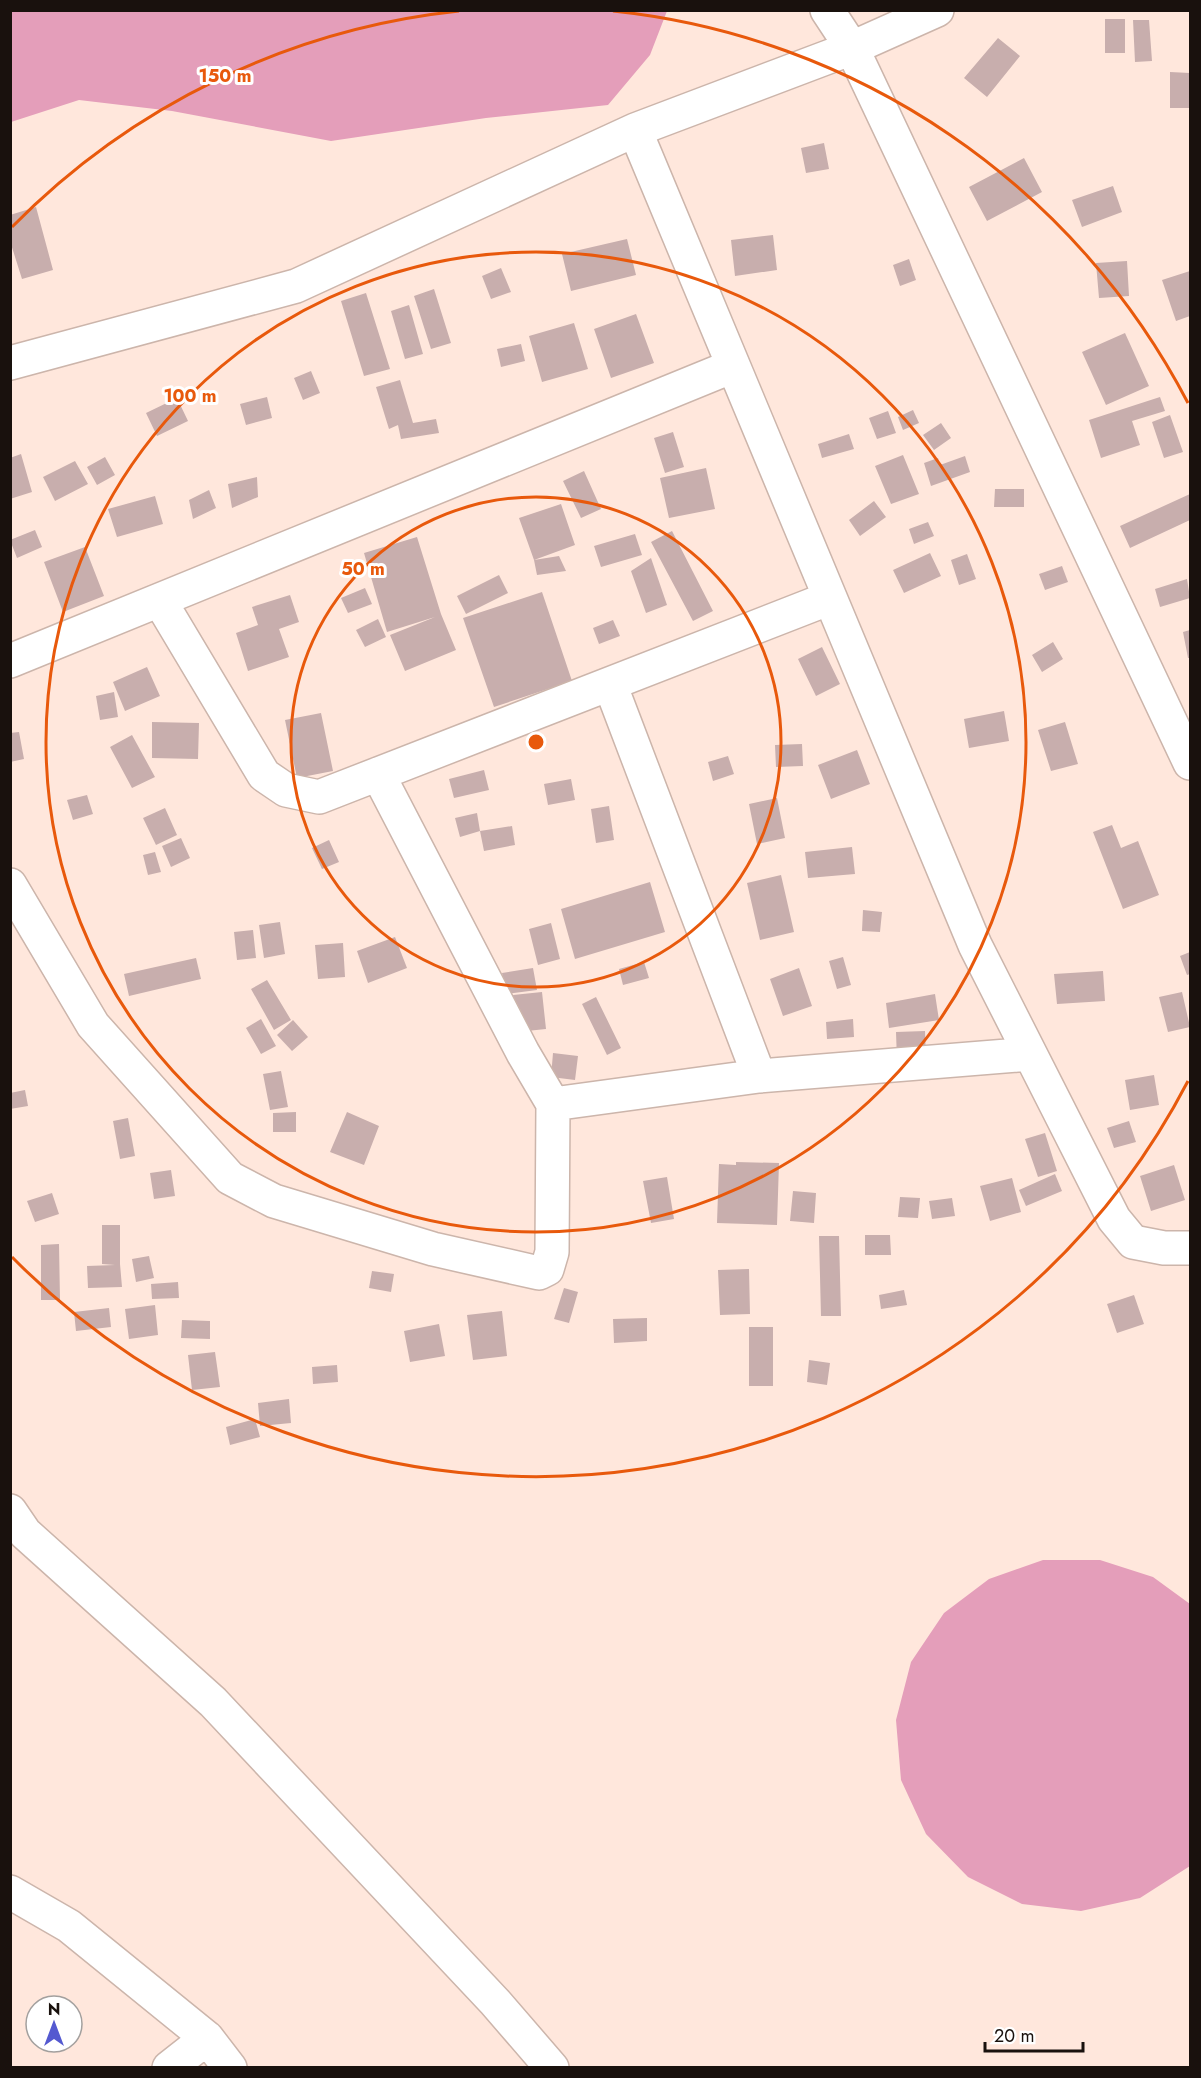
<svg xmlns="http://www.w3.org/2000/svg" width="1201" height="2078" font-family="Jost,sans-serif">
<style>
.water{fill:#e49eba}
.building{fill:#c8aead}
.lines{fill:none;stroke-linecap:round;stroke-linejoin:round}
.minor-casing{stroke:#ccb5ab;stroke-width:36}
.minor{stroke:#fff;stroke-width:33}
.ring{fill:none;stroke:#e8590c;stroke-width:3}
.centre{fill:#e8590c;stroke:#fff;stroke-width:3}
.ring-label{font-size:18px;text-anchor:middle;font-weight:bold;fill:#e8590c;stroke:#fff;stroke-width:6;stroke-linejoin:round;paint-order:stroke}
</style>
<rect width="100%" height="100%" fill="#ffe7dc"/>
<path class="water" d="M11,10H667V11L650,55L608,105L486,118L331,141L172,111L79,100L11,122Z
M1043,1560H1100L1153,1577L1190,1604V1866L1140,1898L1081,1911L1022,1904L968,1877L926,1834L901,1780L896,1720L911,1662L944,1613L989,1579Z"/>
<path class="building" d="M1105,19H1125V53H1105Z
M1133,20H1149L1152,61L1135,62Z
M998,38L1020,56L987,97L964,78Z
M1170,72L1190,73V108H1170Z
M824,143L829,169L806,173L801,148Z
M1024,158L1042,192L987,221L969,187Z
M1113,186L1122,212L1082,227L1072,200Z
M36,207L53,270L22,279L10,241V215Z
M773,235L777,270L735,276L731,240Z
M627,239L636,275L571,291L562,254Z
M909,259L916,280L900,286L893,265Z
M1127,261L1129,296L1099,298L1096,263Z
M501,268L511,292L491,299L482,276Z
M1190,271V316L1176,321L1162,280Z
M434,289L451,343L431,349L414,296Z
M366,293L390,369L364,376L341,301Z
M409,305L423,354L405,359L391,311Z
M636,314L654,363L611,378L594,329Z
M574,323L588,369L542,382L529,336Z
M1125,333L1149,386L1106,405L1082,352Z
M521,344L525,361L501,367L497,349Z
M311,371L320,393L303,400L294,378Z
M400,380L413,423L436,419L439,433L401,439L398,425L389,429L376,387Z
M267,397L272,418L246,425L240,404Z
M1160,397L1165,411L1132,421L1140,445L1101,458L1089,420Z
M177,398L188,421L157,436L146,413Z
M913,410L919,423L903,430L898,417Z
M888,411L896,433L877,439L869,418Z
M1170,415L1183,452L1164,458L1152,422Z
M941,423L951,438L934,450L923,435Z
M673,432L684,467L665,473L654,438Z
M849,434L854,449L822,458L818,444Z
M21,454L32,492L10,499V458Z
M903,455L919,494L891,504L875,466Z
M965,456L970,472L931,486L924,463L938,458L940,465Z
M105,457L115,475L97,485L87,467Z
M75,461L88,484L55,501L43,477Z
M706,468L715,509L669,518L660,478Z
M584,471L601,509L581,518L563,481Z
M257,477L258,497L232,508L228,484Z
M995,489H1024V507H994Z
M209,490L216,508L193,519L189,500Z
M1190,494V520L1130,548L1120,526Z
M155,496L163,524L117,537L108,509Z
M874,501L886,517L860,536L849,520Z
M561,504L575,545L534,560L559,556L566,571L537,575L534,560L519,518Z
M928,522L934,536L914,544L909,529Z
M35,530L42,547L17,558L10,540Z
M672,531L713,611L693,621L651,542Z
M635,534L642,555L601,567L594,546Z
M417,537L441,614L456,650L405,671L390,635L435,617L387,632L364,553Z
M85,547L104,596L63,612L44,562Z
M930,553L941,576L904,593L893,570Z
M967,554L976,579L959,585L951,560Z
M651,558L667,605L646,613L631,571Z
M1062,566L1068,582L1045,590L1039,574Z
M499,575L508,593L466,614L457,596Z
M1187,579L1190,598L1160,607L1155,589Z
M365,588L372,604L348,613L341,598Z
M542,592L572,681L494,707L463,618Z
M290,595L299,622L279,629L289,657L248,671L236,633L258,625L252,607Z
M378,619L386,637L365,647L356,630Z
M613,620L620,636L599,644L593,628Z
M1190,630V658H1188L1183,632Z
M1053,642L1063,659L1042,672L1032,655Z
M822,647L840,684L816,696L798,659Z
M147,667L160,696L125,711L113,682Z
M114,692L118,717L100,720L96,696Z
M1004,711L1009,741L969,748L964,719Z
M321,713L333,771L297,778L285,720Z
M152,722L199,723L198,759L152,758Z
M1065,722L1078,764L1051,771L1038,730Z
M19,732L24,759L10,762V733Z
M132,735L155,777L132,788L110,747Z
M802,744L803,766L776,767L775,745Z
M857,750L870,784L831,799L818,765Z
M728,756L734,774L713,781L708,762Z
M484,770L489,790L454,798L449,779Z
M571,779L575,800L548,805L544,784Z
M87,795L93,814L73,820L67,800Z
M777,798L785,838L757,844L749,804Z
M609,806L614,840L596,843L591,809Z
M165,808L177,835L156,845L143,818Z
M477,813L480,831L460,837L455,818Z
M1112,825L1121,848L1138,841L1159,895L1123,909L1093,832Z
M512,826L515,845L484,851L480,831Z
M181,838L190,858L171,867L162,846Z
M329,840L339,862L322,869L312,848Z
M852,847L855,874L808,878L805,852Z
M155,852L161,872L148,875L143,855Z
M781,875L794,932L760,940L747,883Z
M650,882L665,932L575,959L561,909Z
M863,910L882,912L880,932L862,931Z
M280,922L285,954L264,958L259,925Z
M551,923L560,959L538,965L529,929Z
M253,930L256,958L237,960L234,932Z
M395,937L407,968L368,983L357,951Z
M343,943L345,977L318,979L315,945Z
M1190,952V974L1187,975L1180,956Z
M843,957L851,985L837,989L829,961Z
M196,958L201,979L129,996L124,974Z
M644,962L649,978L623,985L619,969Z
M533,968L537,990L506,994L502,973Z
M799,968L812,1006L783,1016L770,979Z
M1103,971L1105,1001L1057,1004L1054,974Z
M267,980L291,1020L274,1030L251,989Z
M542,992L546,1029L517,1032L513,995Z
M1182,992L1190,1027L1168,1032L1159,997Z
M935,994L939,1020L889,1028L886,1003Z
M596,997L621,1048L607,1055L582,1004Z
M261,1019L276,1046L261,1054L246,1028Z
M853,1019L854,1037L827,1039L826,1022Z
M293,1020L308,1037L292,1051L277,1035Z
M925,1031L926,1060L897,1061L896,1032Z
M553,1053L578,1056L575,1080L551,1077Z
M281,1071L288,1107L270,1110L263,1074Z
M1154,1075L1159,1105L1130,1110L1125,1080Z
M25,1090L28,1106L10,1109V1093Z
M296,1112V1132H273V1113Z
M347,1112L379,1126L364,1165L330,1152Z
M128,1118L135,1156L120,1159L113,1121Z
M1129,1121L1136,1142L1114,1148L1107,1128Z
M1045,1133L1057,1171L1038,1177L1025,1139Z
M736,1162L779,1163L777,1225L717,1223L719,1164L736,1165Z
M1174,1165L1185,1200L1151,1211L1140,1176Z
M171,1170L175,1196L154,1199L150,1173Z
M1055,1174L1062,1191L1026,1206L1019,1190Z
M667,1177L674,1219L651,1223L643,1181Z
M1012,1178L1021,1212L990,1221L980,1186Z
M793,1191L816,1193L814,1223L790,1221Z
M52,1193L59,1214L35,1222L27,1201Z
M900,1197L920,1198L918,1218L898,1217Z
M952,1198L955,1216L932,1219L929,1201Z
M102,1225H120V1264L122,1287L88,1288L87,1266L115,1265L102,1264Z
M865,1235H890L891,1255H865Z
M819,1236H839L841,1316H821Z
M59,1244L60,1300H41V1245Z
M149,1256L154,1278L136,1282L132,1259Z
M749,1269L750,1314L720,1315L718,1270Z
M372,1271L394,1274L391,1292L369,1288Z
M178,1282L179,1298L152,1299L151,1284Z
M564,1288L578,1292L569,1323L554,1319Z
M904,1290L907,1305L881,1309L879,1295Z
M1134,1295L1144,1324L1117,1333L1107,1304Z
M155,1305L158,1335L129,1339L125,1309Z
M109,1308L111,1327L76,1331L74,1312Z
M502,1311L507,1356L473,1360L467,1315Z
M647,1318V1341L614,1343L613,1319Z
M182,1320L210,1321V1339L181,1338Z
M439,1324L445,1356L410,1362L404,1331Z
M749,1327H773V1386H749Z
M215,1352L220,1387L192,1390L188,1355Z
M809,1360L830,1363L827,1385L807,1382Z
M337,1365L338,1382L313,1384L312,1367Z
M289,1399L291,1423L260,1426L258,1403Z
M255,1419L260,1437L230,1445L226,1427Z"/>
<g class="lines">
<defs>
<path id="minor" d="M827,10L852,48L1190,763
M635,130L975,945L1114,1219L1133,1242L1164,1248H1190
M10,363L296,286L635,130L852,48L937,10
M160,601L264,775L286,790L319,797L830,598
M10,661L733,366
M610,684L759,1076
M378,774L523,1053L553,1104L759,1076L1030,1054
M10,885L93,1025L230,1178L274,1201L433,1249L539,1273L547,1269L552,1252L553,1104
M10,1511L25,1533L213,1702L495,2002L552,2068
M10,1892L69,1926L207,2038L230,2068
M169,2068L207,2038"/>
</defs>
<use href="#minor" class="minor-casing"/>
<use href="#minor" class="minor"/>
</g>
<g class="ring">
<circle cx="536" cy="742" r="245"/>
<circle cx="536" cy="742" r="490"/>
<path d="M1188 1081A735 735 0 0 1 12 1257M12 227A735 735 0 0 1 459 11M613 11A735 735 0 0 1 1188 403"/>
</g>
<circle cx="536" cy="742" r="9" class="centre"/>
<g class="ring-label">
<text x="225" y="82">150 m</text>
<text x="190" y="402">100 m</text>
<text x="363" y="575">50 m</text>
</g>
<rect width="1201" height="2078" fill="none" stroke="#19110d" stroke-width="24"/>
<g transform="translate(54 2024)"><circle r="28" fill="#ffffff" stroke="#a3a09e" stroke-width="1.5"/>
<path d="M0-4.5L10 22L0 15L-10 22Z" fill="#5459d0"/>
<text y="-9" font-size="16" font-weight="bold" text-anchor="middle" fill="#19110d">N</text>
</g>
<path d="M985 2042v9h98v-9" fill="none" stroke="#19110d" stroke-width="3"/>
<text x="994" y="2042" font-size="18" fill="#19110d" stroke="#ffffff" stroke-width="4.5" paint-order="stroke">20 m</text>
</svg>
